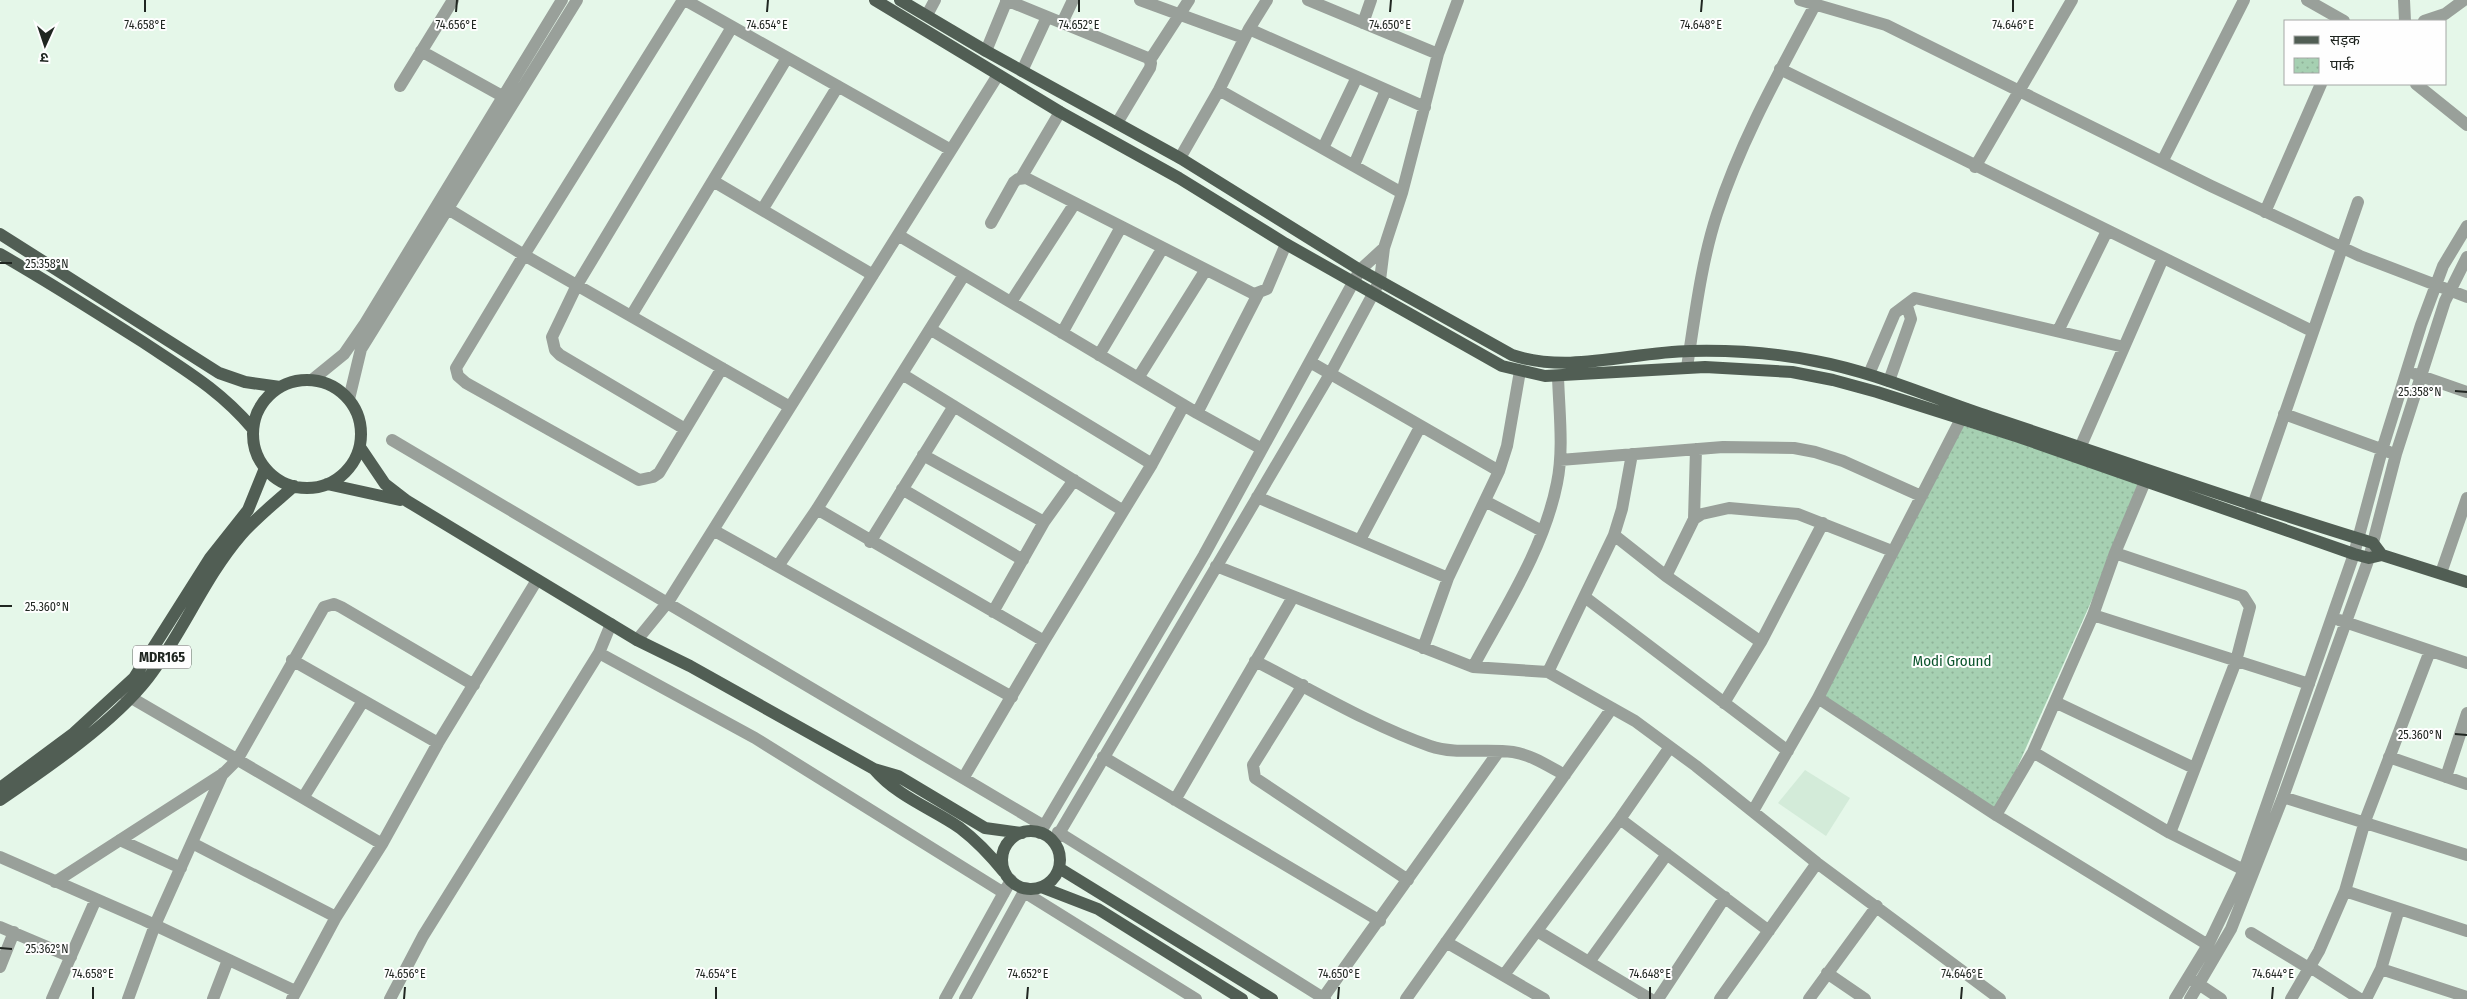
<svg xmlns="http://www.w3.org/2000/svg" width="2467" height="999" font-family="'Fira Sans Condensed','Noto Sans Devanagari',sans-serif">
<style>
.built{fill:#d3ebd9}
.park{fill:url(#park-dots)}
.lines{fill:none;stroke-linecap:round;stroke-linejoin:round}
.minor{stroke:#99a09a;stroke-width:12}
.major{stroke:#515e54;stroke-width:12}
.ticks{fill:none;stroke:#202621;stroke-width:2}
.labels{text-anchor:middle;stroke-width:4;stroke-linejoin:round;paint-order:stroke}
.shield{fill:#fefefe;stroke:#636763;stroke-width:1}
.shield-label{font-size:14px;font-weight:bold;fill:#202621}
.park-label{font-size:15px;fill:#0c552d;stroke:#fefefe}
.ticks-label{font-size:12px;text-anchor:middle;fill:#202621;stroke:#fefefe;stroke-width:4;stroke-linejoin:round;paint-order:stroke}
</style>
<defs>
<pattern id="park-dots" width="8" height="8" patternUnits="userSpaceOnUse" patternTransform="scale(1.25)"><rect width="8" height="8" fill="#a6d0b2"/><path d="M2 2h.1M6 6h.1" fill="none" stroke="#8fb299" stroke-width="1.8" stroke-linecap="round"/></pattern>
</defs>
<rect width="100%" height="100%" fill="#e5f7e9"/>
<path class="built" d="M1805,770L1850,798L1826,836L1778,803Z"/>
<path class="park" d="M1958,424L2145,481L1996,815L1818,698Z"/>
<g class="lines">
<path class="minor" d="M683,0L524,255L456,368L458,376L466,383L639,480L653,477L659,473L722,368
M685,0L951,150
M1006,0L1148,58L1151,63L1150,68L1117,123
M1140,0L1244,38
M1308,0L1438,54
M1800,0L1886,25L2211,186L2360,256L2467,297
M2307,0L2344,21
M2404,0L2405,21
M927,15L935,0
M2424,21L2445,14L2464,0
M1062,23L1073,0
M1363,23L1371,0
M1249,29L1425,107
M421,51L504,97
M986,51L1007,0
M1150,60L1189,0
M1780,69L2312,331
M1022,71L1047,17
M2416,84L2467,125
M400,86L453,0
M1219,90L1402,193
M1323,148L1357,77
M1180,158L1219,90L1249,29L1267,0
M2162,162L2244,0
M1354,165L1386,90
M1975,167L2072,0
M1021,178L1060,112
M713,181L873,275
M448,209L524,255L790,407
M762,210L838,86
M2265,212L2321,84
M991,223L1014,182L1018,179L1026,178L1254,294L1267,289L1286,244
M898,235L1197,413L1262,449
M1011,302L1075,203
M631,316L787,58
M930,329L1152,464
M2058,331L2107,231
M1062,333L1121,227
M1099,355L1162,249
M1310,362L1499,471
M1687,367C1695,316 1701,263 1717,214C1741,140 1780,71 1816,3
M902,374L1122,510
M1869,374L1895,313L1915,298L2124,347
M2415,374L2467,392
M1138,378L1205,271
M312,380L344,354L364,325L562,0
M1889,381L1911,319L1907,306
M349,399L361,349L577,0
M1197,413L1258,294
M2284,414L2389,452
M685,429L560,355L555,350L552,337L577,285L732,27
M392,440L1044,826
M923,455L1044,522
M2076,457L2163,258
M1560,460L1723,447L1794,448L1815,452L1843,461L1921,496
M902,489L1023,560
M1257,497L1448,578
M1485,501L1542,531
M817,509L1044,641
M2250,514L2358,202
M1694,519L1696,449
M713,530L1012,697
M1614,535L1666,576L1761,642
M1360,540L1420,427
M870,542L954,406
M2115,553L2243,596L2250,607L2236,661L2170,833
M778,566L817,509L964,275
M1216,566L1473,667L1548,672L1635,721L1696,766L1817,863L2000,999
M2441,573L2467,498
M1666,576L1694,519L1702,514L1729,508L1798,514L1892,551
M1586,598L1788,751
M993,612L1044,522L1074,480
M2093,615L2309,684
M2339,620L2467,663
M637,640L668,602L998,75
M1423,648L1448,578L1499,471L1507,446L1520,371
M599,653L755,738L1004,893
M292,660L438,743
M1255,661C1310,689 1372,726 1430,746C1456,755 1486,748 1513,752C1532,755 1548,766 1565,775
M1473,667C1504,609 1544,549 1557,483C1564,449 1559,411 1558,376
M1548,672L1614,535L1622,509L1632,454
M1303,685L1253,765L1255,778L1408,880
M123,693L382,844
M1818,698L1996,815L2208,945
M2055,702L2194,768
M1724,703L1761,642L1823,523
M2033,752L2170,833L2244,870
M1103,757L1380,921
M2389,757L2467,784
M964,777L1044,641L1152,464L1184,405
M2446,777L2467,713
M2283,797L2467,855
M303,798L363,701
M1175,800L1293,597
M1753,811L1818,698L1966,409
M1996,815L2033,752L2093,615L2115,553L2149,472
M1620,819L1769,931
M1058,832L1325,999
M1040,833L1204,555L1360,270L1384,248
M120,840L181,868
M1054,842L1330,374L1373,294L1380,280L1384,248L1402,193L1438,54L1458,0
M192,843L336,917
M0,857L144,920L295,991
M55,882L224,773L237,760L324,607L334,604L341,607L474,685
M2345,891L2467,931
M1024,892L1196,999
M0,927L71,957
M1537,931L1650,999
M2251,933L2307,967H2310L2360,999
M1446,942L1544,999
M1589,962L1667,854
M0,967L14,932
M2381,969L2467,997
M1827,973L1865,999
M1504,975L1620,819L1670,747
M2194,981L2221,999
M1323,998L1499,751
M52,999L96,899
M128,999L155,925L223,773
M213,999L228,960
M292,999L336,917L382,844L438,743L537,580
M390,999L423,936L599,653L611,624
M945,999L1011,880
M965,999L1026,888
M1406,999L1612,708
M1658,999L1725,897
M1720,999L1817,863
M1809,999L1877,906
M2175,999L2208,945L2244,870L2354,554L2382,450L2421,325L2443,266L2467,226
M2190,999L2231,929L2283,797L2369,558L2396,454L2445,301L2467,257
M2291,999L2319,951L2345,891L2365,821L2430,651
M2366,999L2381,969L2399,909"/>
<path class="major" d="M875,0L1060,112L1179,178L1286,244L1502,366L1545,376L1705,367L1792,372L1833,380L1877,392L2019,437L2354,554L2369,558L2382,555L2467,582
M900,0L986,51L1180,158L1360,270L1512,355C1570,374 1631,352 1690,351C1731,350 1775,353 1815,361C1875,372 1932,398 1990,417C2117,459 2244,504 2373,543L2382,555
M0,234L219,373L245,382L280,387
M0,254C49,282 96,312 143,342C185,370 220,390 253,429
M253 434a54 54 0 1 1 108 0a54 54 0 1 1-108 0Z
M360,447L385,484L407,501L637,640L690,666L874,769L898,776L985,828L1022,833
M327,484L400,500
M874,769C898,797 931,808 960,828C977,841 991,856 1004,872
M0,788L74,733L134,678L210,558L248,510L265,468
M0,800C47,768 114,722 148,678C183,633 204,578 241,535C257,517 276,502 294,486
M1002 860a29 29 0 1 1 58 0a29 29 0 1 1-58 0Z
M1059,868L1272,999
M1041,887L1098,909L1242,999"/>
</g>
<path class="ticks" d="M145,12V0M456,12L457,0M767,12L768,0M1079,12V0M1390,12L1391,0M1701,12L1702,0M2013,12V0M0,263H12M2455,391L2467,392M0,606H12M2455,734L2467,735M0,948L12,949M93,999V987M404,999L405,987M716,999V987M1027,999L1028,987M1338,999L1339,987M1650,999V987M1961,999L1962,987M2272,999L2273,987"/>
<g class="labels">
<rect class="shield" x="133" y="645.5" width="58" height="23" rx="4"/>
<g class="shield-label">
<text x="162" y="662">MDR165</text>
</g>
<g class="park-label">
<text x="1952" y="666">Modi Ground</text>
</g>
</g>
<g class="ticks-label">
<text x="145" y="29">74.658°E</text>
<text x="456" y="29">74.656°E</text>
<text x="767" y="29">74.654°E</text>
<text x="1079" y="29">74.652°E</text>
<text x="1390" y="29">74.650°E</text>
<text x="1701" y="29">74.648°E</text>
<text x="2013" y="29">74.646°E</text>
<text x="47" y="268">25.358°N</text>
<text x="2420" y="396">25.358°N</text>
<text x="47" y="611">25.360°N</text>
<text x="2420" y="739">25.360°N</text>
<text x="47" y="953">25.362°N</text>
<text x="93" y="978">74.658°E</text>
<text x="405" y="978">74.656°E</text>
<text x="716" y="978">74.654°E</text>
<text x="1028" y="978">74.652°E</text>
<text x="1339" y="978">74.650°E</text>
<text x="1650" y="978">74.648°E</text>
<text x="1962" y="978">74.646°E</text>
<text x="2273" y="978">74.644°E</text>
</g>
<rect x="2284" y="20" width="162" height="65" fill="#fefefe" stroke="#a5a8a6"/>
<rect x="2294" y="36" width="25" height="8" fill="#515e54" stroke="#a5a8a6"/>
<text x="2330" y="45" font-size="15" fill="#202621">सड़क</text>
<rect x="2294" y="58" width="25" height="15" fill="url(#park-dots)" stroke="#a5a8a6"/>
<text x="2330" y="70" font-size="15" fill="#202621">पार्क</text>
<g transform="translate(45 45) rotate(183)" stroke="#fefefe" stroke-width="4" paint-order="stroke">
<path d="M0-4L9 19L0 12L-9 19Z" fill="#202621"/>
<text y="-8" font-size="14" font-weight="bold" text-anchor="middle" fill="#202621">उ</text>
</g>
</svg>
